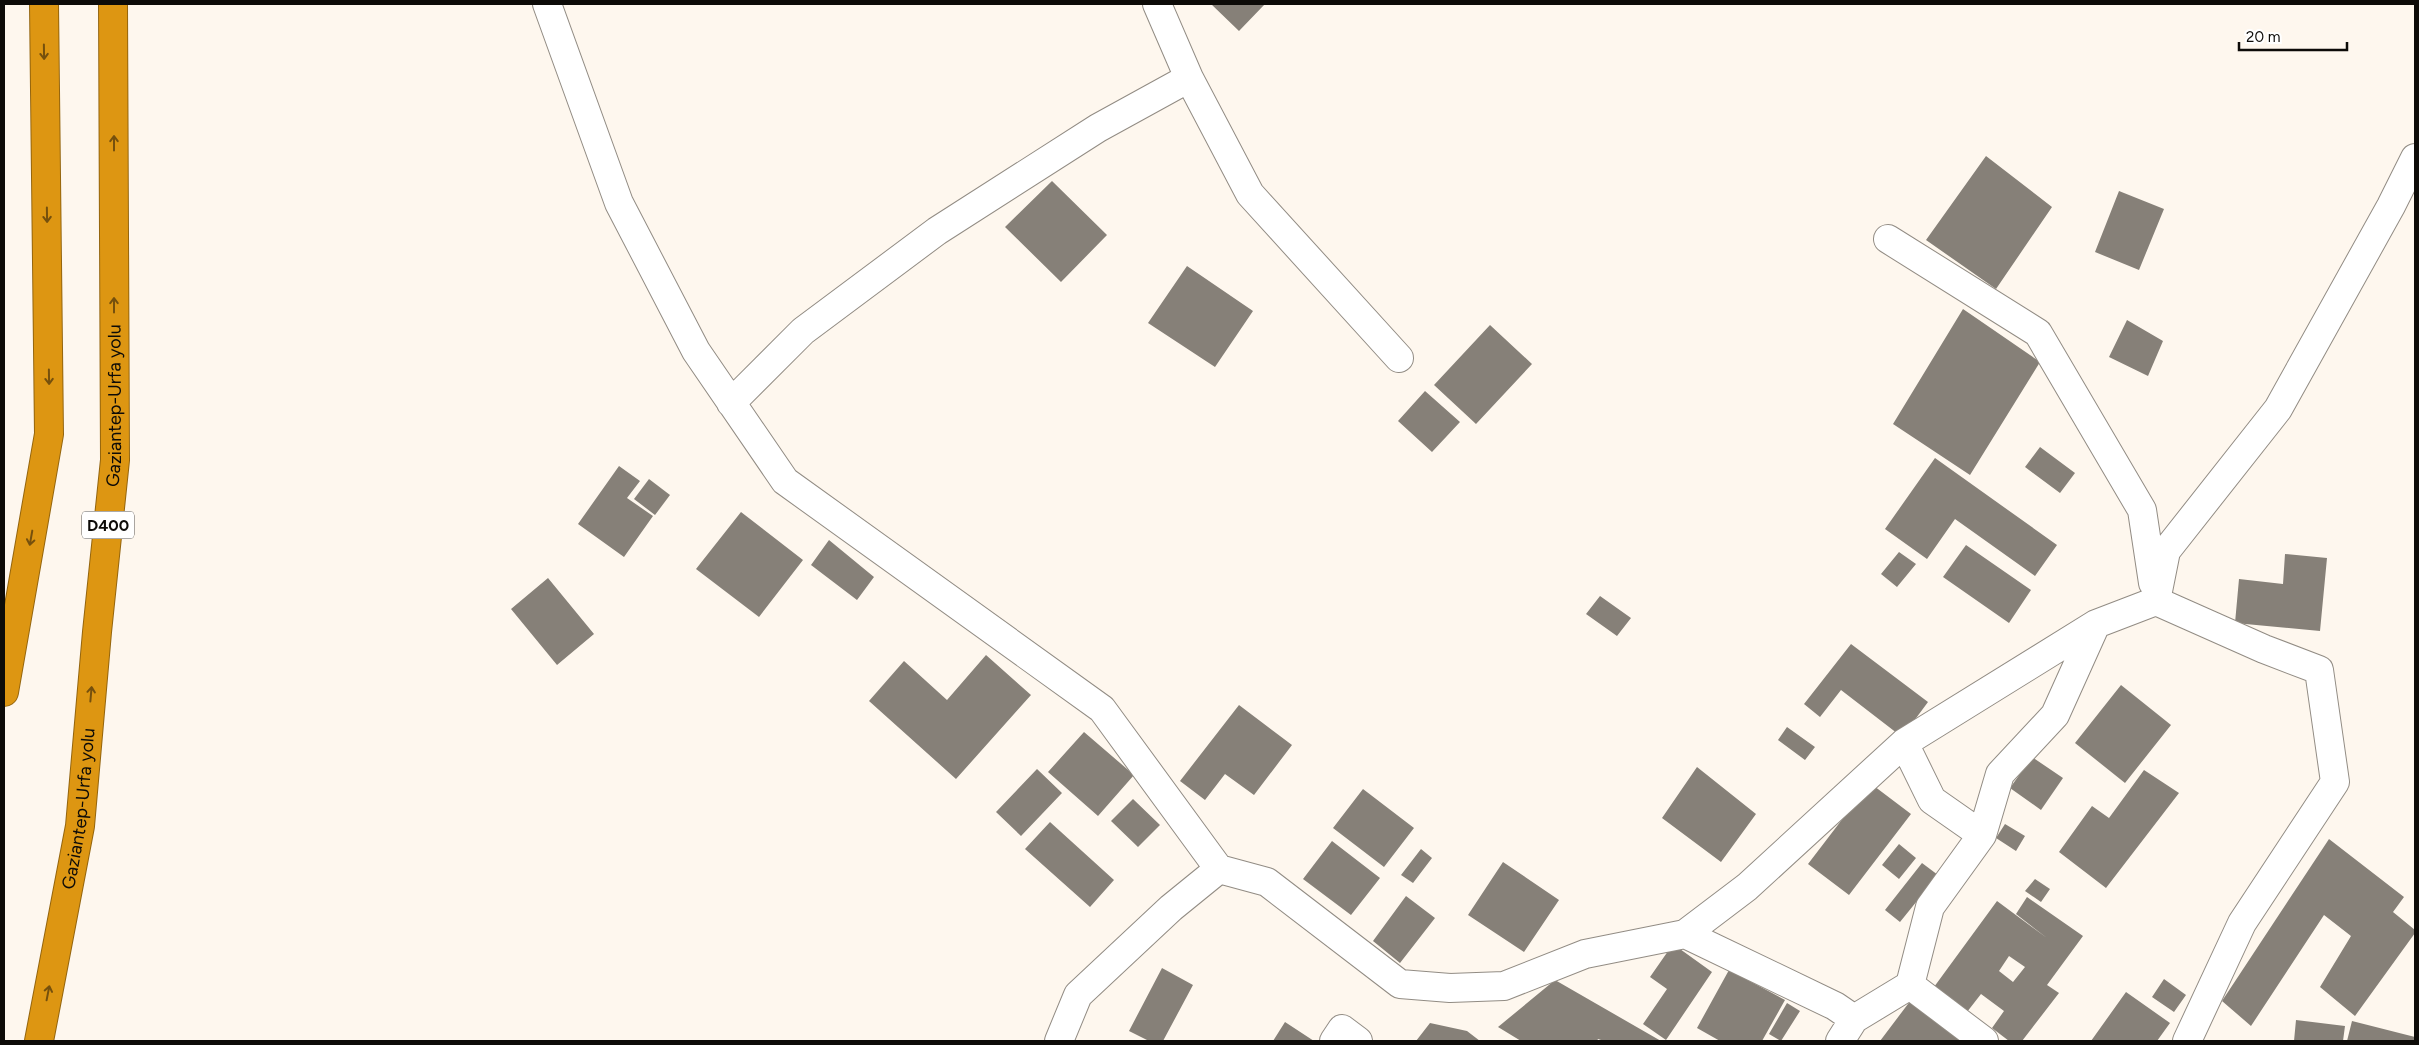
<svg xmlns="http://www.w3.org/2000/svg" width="2419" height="1045" font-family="Figtree,sans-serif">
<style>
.building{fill:#868078;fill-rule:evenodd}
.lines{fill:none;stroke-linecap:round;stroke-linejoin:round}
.street-casing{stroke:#928c84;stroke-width:30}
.highway-casing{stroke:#94650e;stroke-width:30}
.street{stroke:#fff;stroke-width:28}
.highway{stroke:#dd9612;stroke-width:28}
.oneway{stroke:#75500d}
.labels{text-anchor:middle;stroke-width:4;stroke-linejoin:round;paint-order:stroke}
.shield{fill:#fff;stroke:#565452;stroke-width:1}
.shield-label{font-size:16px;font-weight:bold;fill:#0d0b08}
.street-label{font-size:18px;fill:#0d0b08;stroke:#fff}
</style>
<rect width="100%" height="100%" fill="#fef7ee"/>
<path class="building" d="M1211,4H1265L1239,31Z
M1986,156L2052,207L1996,289L1926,240Z
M1052,181L1107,235L1061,282L1005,227Z
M2119,191L2164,209L2139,270L2095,252Z
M1187,266L1253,311L1215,367L1148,323Z
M1963,309L2040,362L1970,475L1893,424Z
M2127,320L2163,341L2148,376L2109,357Z
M1490,325L1532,364L1476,424L1434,385Z
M1425,391L1460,422L1432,452L1398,421Z
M2040,447L2075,473L2060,493L2025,467Z
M1935,458L2057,545L2035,576L1955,519L1927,559L1885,529Z
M619,466L640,481L627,498L653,516L624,557L578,524Z
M649,479L670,495L655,515L634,499Z
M741,512L803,560L759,617L696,569Z
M829,540L874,577L857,600L811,565Z
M1966,545L2031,590L2009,623L1943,577Z
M1899,552L1916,564L1897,587L1881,574Z
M2285,554L2327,558L2320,631L2235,623L2239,579L2283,584Z
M548,578L594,634L557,665L511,609Z
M1600,596L1631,618L1617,636L1586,614Z
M1851,644L1928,702L1902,737L1841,690L1820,717L1804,704Z
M986,655L1031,695L956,779L869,701L904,661L947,700Z
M2121,685L2171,725L2125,783L2075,743Z
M1239,705L1292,745L1254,795L1225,774L1205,800L1180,781Z
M1787,727L1815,747L1805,760L1778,740Z
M1084,732L1134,775L1098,816L1048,772Z
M2032,757L2063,778L2041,810L2010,788Z
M1697,767L1756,814L1721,862L1662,818Z
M1037,769L1062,793L1021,836L996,812Z
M2144,770L2179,793L2106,888L2059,852L2092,806L2109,818Z
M1870,783L1911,814L1849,895L1808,864Z
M1363,789L1414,828L1384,867L1333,828Z
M1133,799L1160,825L1138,847L1111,821Z
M1050,822L1114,880L1090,907L1025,849Z
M2005,824L2025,836L2016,851L1996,838Z
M2329,839L2404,897L2393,912L2415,930V933L2355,1016L2320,987L2351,936L2324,915L2251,1026L2222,1001Z
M1332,841L1380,878L1351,915L1303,879Z
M1899,844L1916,858L1899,879L1882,865Z
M1421,849L1432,858L1413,883L1401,875Z
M1503,862L1559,900L1524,952L1468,915Z
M1922,863L1938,875L1900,922L1885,910Z
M2035,879L2050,889L2041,902L2025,891Z
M1406,896L1435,918L1400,963L1373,941Z
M2027,897L2083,936L2047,985L2059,993L2022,1041H2009L1992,1028L2004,1011L1981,994L1967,1012L1934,987L1997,901L2047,938L2016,914ZM2009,956L2025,967L2013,982L1999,971Z
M1673,944L1712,972L1666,1040L1643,1024L1667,989L1650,977Z
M1162,968L1193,985L1163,1041H1149L1129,1031Z
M1729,970L1785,1000L1762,1041H1720L1697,1028Z
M2164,979L2186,995L2174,1012L2152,997Z
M1555,980L1661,1041H1604L1598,1039L1597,1041H1521L1498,1027Z
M2126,992L2170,1023L2157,1041H2091Z
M1911,1000L1962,1041H1880Z
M1787,1003L1800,1011L1781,1041L1769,1034Z
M2296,1020L2345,1026L2343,1041H2294Z
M2352,1021L2415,1037V1041H2347Z
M1285,1022L1314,1041H1273Z
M1430,1023L1467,1031L1480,1041H1416Z"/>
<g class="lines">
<defs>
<path id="street" d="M547,4L619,203L696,351L785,481L1102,709L1219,869
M1157,4L1189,78L1250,194L1399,358
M1888,239L2038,333L2142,510L2153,583
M731,403L803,331L937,231L1098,128L1189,78
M2156,601L2166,551L2278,409L2391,206L2415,158
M1904,743L1932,800L1982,835
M1685,934L1747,887L1904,743L2096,624L2156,601L2264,649L2319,670L2335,782L2242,923L2187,1041
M1059,1041L1078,995L1171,908L1219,869L1267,882L1400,984L1450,988L1504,986L1585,954L1685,934L1835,1006L1854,1019L1910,985
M1334,1041L1342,1029L1358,1041
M1840,1041L1854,1019
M1984,1041L1910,985L1930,907L1982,835L2000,774L2055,715L2096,624"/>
<g id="highway">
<path d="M4,692L49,434L44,4"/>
<path id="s1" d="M39,1041L80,826L97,632L115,460L113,4"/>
</g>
</defs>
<use href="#street" class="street-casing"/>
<use href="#highway" class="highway-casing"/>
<use href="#street" class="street"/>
<use href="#highway" class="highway"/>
</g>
<defs><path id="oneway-shaft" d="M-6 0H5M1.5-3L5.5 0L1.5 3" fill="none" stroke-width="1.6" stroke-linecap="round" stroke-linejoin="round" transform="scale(1.25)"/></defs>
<g class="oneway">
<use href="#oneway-shaft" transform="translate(44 52) rotate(89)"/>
<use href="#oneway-shaft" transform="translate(114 143) rotate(-90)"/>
<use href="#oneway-shaft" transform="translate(47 215) rotate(89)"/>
<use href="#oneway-shaft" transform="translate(114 305) rotate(-90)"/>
<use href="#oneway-shaft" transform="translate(49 377) rotate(89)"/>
<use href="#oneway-shaft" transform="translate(31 538) rotate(100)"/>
<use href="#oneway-shaft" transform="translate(91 694) rotate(-85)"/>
<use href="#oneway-shaft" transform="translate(48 993) rotate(-79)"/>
</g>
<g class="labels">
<rect class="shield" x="82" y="511.5" width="52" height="27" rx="4"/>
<g class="shield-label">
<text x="108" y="531">D400</text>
</g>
<g class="street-label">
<text dy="6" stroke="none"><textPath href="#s1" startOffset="641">Gaziantep-Urfa yolu</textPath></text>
<text dy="6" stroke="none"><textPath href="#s1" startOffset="236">Gaziantep-Urfa yolu</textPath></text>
</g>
</g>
<rect width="2419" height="1045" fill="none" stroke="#0d0b08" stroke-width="10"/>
<path d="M2239 42v8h108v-8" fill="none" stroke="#0d0b08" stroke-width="2.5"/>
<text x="2246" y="42" font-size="15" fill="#0d0b08" stroke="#ffffff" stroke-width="4" paint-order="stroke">20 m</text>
</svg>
